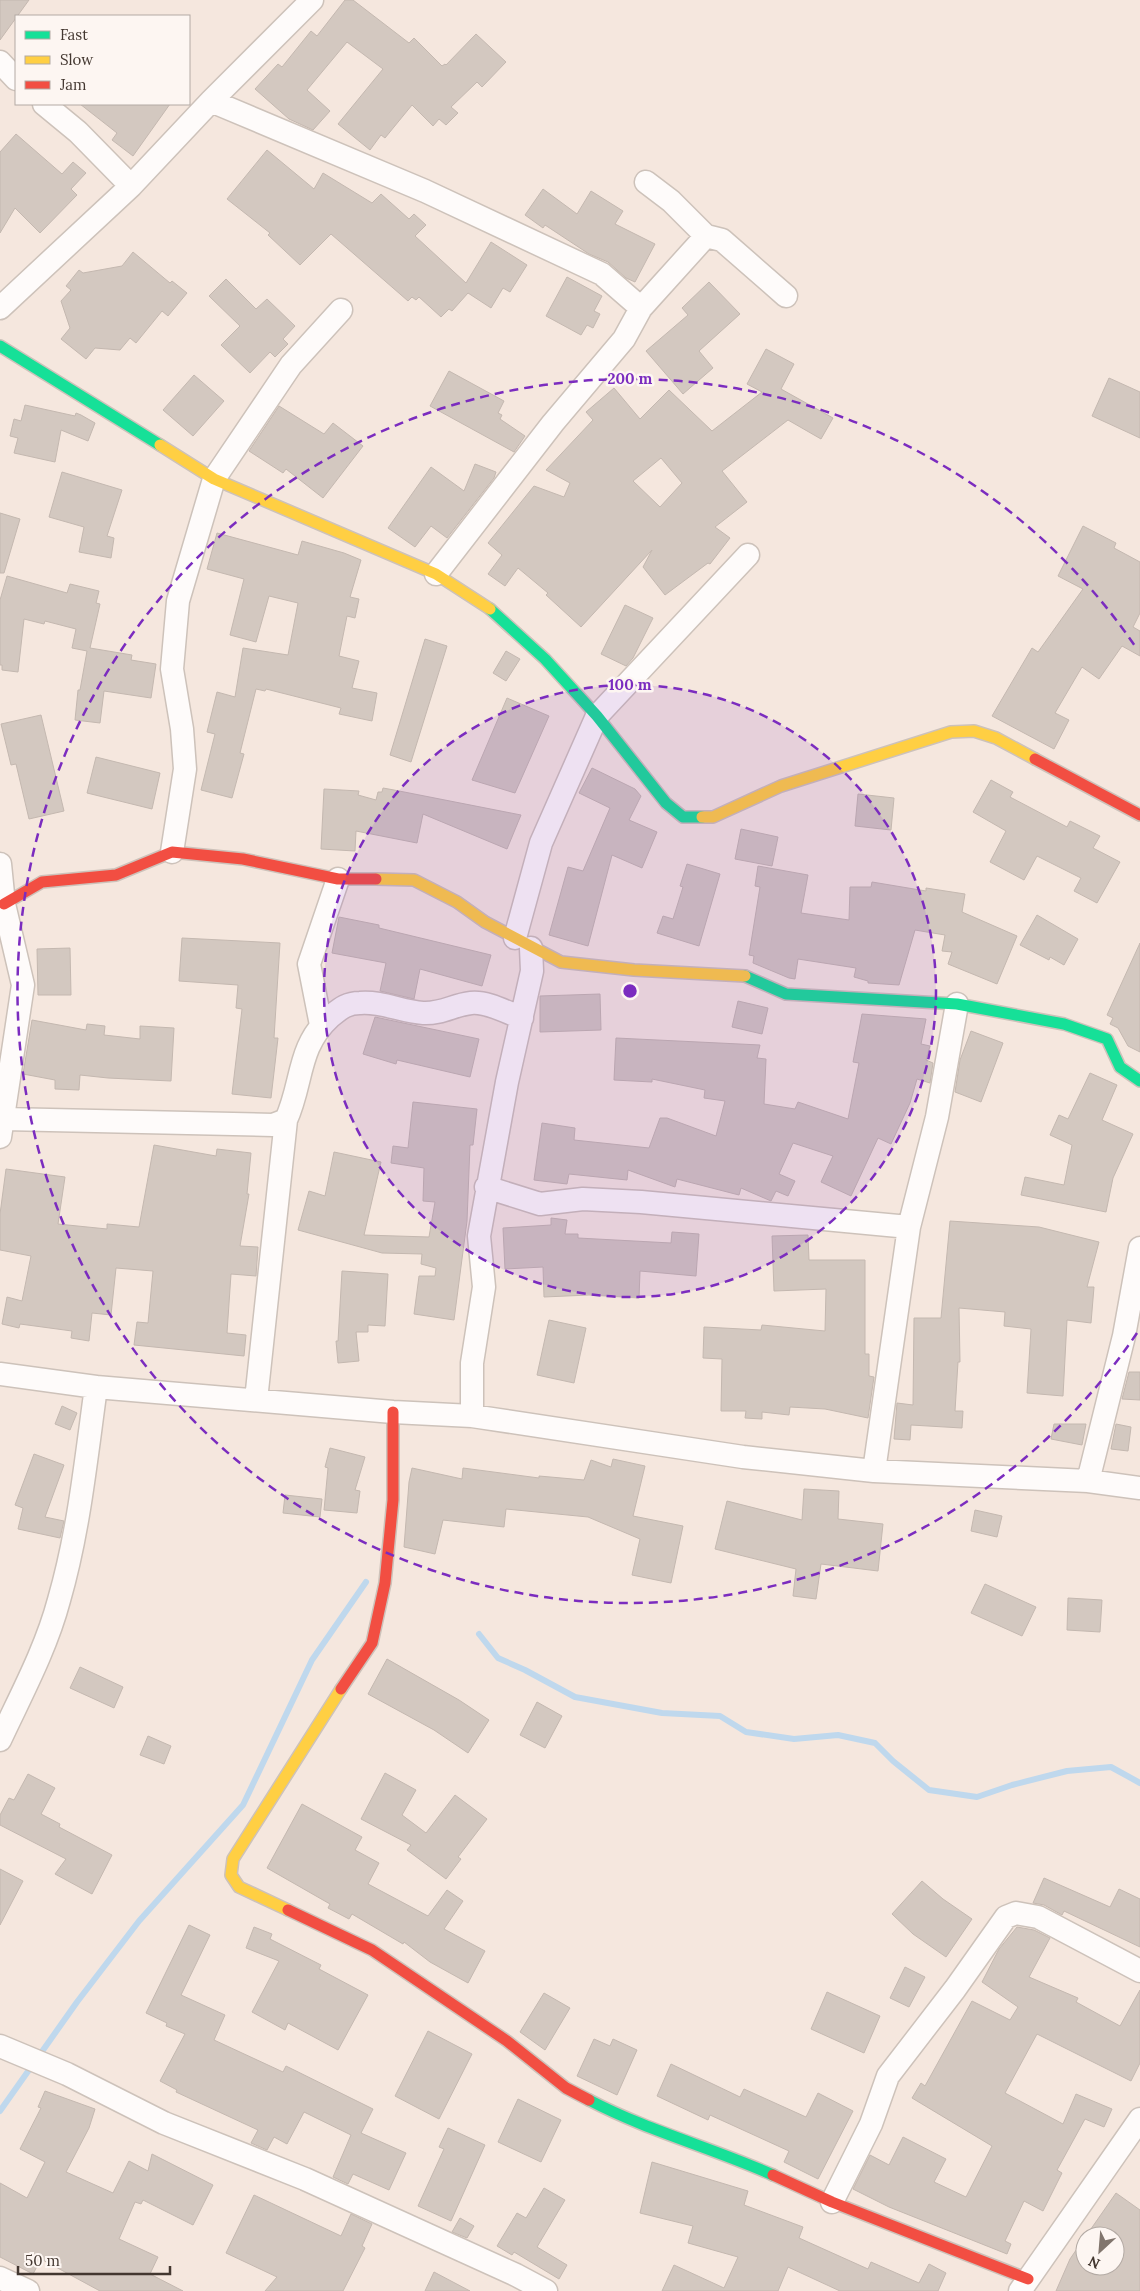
<svg xmlns="http://www.w3.org/2000/svg" width="1140" height="2291" font-family="Lora,serif">
<style>
.lines{fill:none;stroke-linecap:round;stroke-linejoin:round}
.stream{stroke:#bfd8ed;stroke-width:6}
.building{fill:#d3c8c0;stroke:#c4b8b0;fill-rule:evenodd}
.street-casing{stroke:#cdc2ba;stroke-width:25}
.fast-casing{stroke:#cdc2ba;stroke-width:14}
.slow-casing{stroke:#cdc2ba;stroke-width:14}
.jam-casing{stroke:#cdc2ba;stroke-width:14}
.street{stroke:#fefbfa;stroke-width:22}
.fast{stroke:#16e098;stroke-width:11}
.slow{stroke:#ffcf43;stroke-width:11}
.jam{stroke:#f24e42;stroke-width:11}
.ring{fill:none;stroke:#7b2cbf;stroke-width:2.5;stroke-dasharray:9 6}
.centre{fill:#7b2cbf;stroke:#fdf6f2;stroke-width:2.5}
.ring-label{font-size:15px;text-anchor:middle;font-weight:bold;fill:#7b2cbf;stroke:#fdf6f2;stroke-width:5;stroke-linejoin:round;paint-order:stroke}
</style>
<rect width="100%" height="100%" fill="#f5e7de"/>
<g class="lines">
<path class="stream" d="M479,1634L498,1658L525,1670L575,1697L662,1713L720,1716L746,1732L794,1739L838,1735L875,1743L893,1761L929,1790L977,1797L1012,1785L1067,1771L1111,1767L1140,1783
M0,2111L77,2002L139,1921L243,1805L312,1660L366,1582"/>
</g>
<path class="building" d="M0,0H29L0,40Z
M345,0H353L409,43L414,38L442,66L445,64L446,65L476,34L506,62L482,87L477,82L451,107L458,113L446,125L439,119L433,126L412,105L385,138L381,135L370,150L338,124L383,69L347,42L307,90L330,111L313,130L289,119L255,89L278,64L282,67L311,31L317,36Z
M80,104H170L133,156L112,140L117,133Z
M16,134L62,174L73,162L86,173L71,189L77,195L40,233L15,208L0,233V152Z
M267,150L314,189L323,173L372,203L381,194L409,219L414,214L426,225L415,236L466,283L491,242L527,265L510,292L503,288L491,308L468,293L452,311L449,309L441,317L419,297L416,300L412,297L408,301L331,234L300,265L268,235L270,233L227,199Z
M543,189L577,214L591,191L623,211L615,224L655,244L635,282L626,278L608,262L589,254L545,225L543,228L525,215Z
M133,252L170,283L172,281L187,293L168,316L162,311L136,343L130,338L120,350L95,348L86,359L61,339L70,328L61,301L71,290L66,286L79,270L83,273L122,266Z
M567,277L602,296L594,311L600,314L593,328L587,325L581,335L546,316Z
M226,279L256,309L267,299L295,326L283,339L288,344L275,357L270,352L250,373L221,345L240,326L209,296Z
M709,282L740,314L699,351L713,368L683,394L646,351L688,315L682,308Z
M766,349L794,364L781,389L833,418L821,439L788,420L722,471L747,502L715,527L730,538L710,564L708,563L665,595L643,567L652,550L581,627L546,595L548,593L518,568L505,586L488,574L502,555L488,543L534,486L564,497L570,483L546,470L593,420L586,412L614,388L640,419L669,390L712,431L762,392L747,384ZM661,458L682,483L660,507L633,481Z
M449,371L504,401L498,413L502,415L500,419L525,436L514,452L430,406Z
M194,375L224,401L193,436L163,410Z
M1109,378L1140,392V438L1092,416Z
M25,405L75,416L76,413L81,415L95,423L88,441L61,430L55,462L14,453L18,438L10,436L14,419L21,421Z
M279,406L324,434L333,423L363,446L323,498L286,469L283,473L249,451Z
M475,464L496,472L494,478L447,538L431,526L415,547L388,528L431,467L464,491Z
M62,472L122,490L107,536L114,538L111,558L79,552L84,527L49,517Z
M0,513L20,519L4,573H0Z
M1083,526L1116,543L1114,548L1140,562V613L1133,627L1140,631V656L1122,646L1099,679L1082,667L1055,713L1069,720L1054,749L992,716L1032,648L1038,652L1083,589L1058,576Z
M217,533L298,555L302,541L344,553L361,560L350,597L359,599L355,618L347,616L339,656L359,661L352,688L377,693L372,721L339,714L341,708L266,689L265,691L256,689L240,753L244,754L232,798L201,790L215,734L207,732L217,692L235,697L243,648L288,655L298,603L269,596L256,642L230,635L244,579L207,569Z
M7,576L67,593L70,584L99,591L96,603L100,604L90,648L132,655L131,660L156,664L151,698L104,691L100,723L75,720L78,690H80L87,651L72,648L76,629L45,621L44,624L24,619L18,672L2,670V665H0V600Z
M625,605L653,618L633,658L626,666L601,654Z
M425,639L447,646L411,762L390,755Z
M506,651L520,659L506,681L493,673Z
M507,698L549,716L515,793L472,780Z
M41,715L64,811L29,819L16,764L11,765L1,724Z
M96,757L160,773L152,809L87,793Z
M592,768L635,789L641,796L629,820L657,832L642,868L612,855L588,946L549,935L568,867L583,871L610,808L579,793Z
M991,780L1013,792L1010,797L1067,827L1070,821L1100,836L1093,848L1120,862L1097,903L1074,891L1081,878L1037,856L1024,880L990,862L1006,831L973,812Z
M383,788L394,790L521,815L507,849L423,814L417,843L356,831L355,851L321,849L324,789L359,791L358,795L376,800L378,792H382Z
M858,794L894,798L891,830L855,826Z
M741,829L778,837L772,866L735,859Z
M687,864L720,874L699,946L657,933L663,916L673,919L683,887L680,886Z
M758,866L808,875L801,913L849,920L850,887H871L872,882L926,891V888L965,894L962,912L1017,936L997,984L948,964L952,952L942,951L945,935L915,930L899,985L868,983V981L854,977L856,968L798,959L795,979L789,978L753,963L754,956L749,955L760,887L755,886Z
M1037,915L1078,939L1064,965L1050,957L1049,960L1020,945Z
M339,917L379,925V928L491,955L482,986L420,969L414,999L380,991L386,963L332,953Z
M182,938L280,943L274,1038H278L271,1098L232,1094L242,1009L236,1008L238,985L179,981Z
M1140,943V1052L1128,1046L1118,1028L1110,1024L1113,1018L1107,1015Z
M70,948L71,995H38L37,949Z
M600,994L601,1030L540,1032V996Z
M738,1001L768,1008L762,1034L732,1027Z
M862,1014L926,1019L921,1044L930,1046L926,1060L933,1063L930,1083L917,1079L910,1103L891,1144L878,1138L851,1196L821,1182L833,1156L793,1143L779,1174L795,1181L788,1196L776,1191L771,1201L741,1188L739,1195L677,1179L675,1187L628,1170L627,1180L569,1174L567,1184L534,1180L542,1123L575,1128L574,1140L649,1148L660,1118H667L716,1136L725,1101L704,1098L705,1090L652,1079V1082L614,1080L616,1038L760,1045L757,1058L766,1059L764,1104L795,1109L798,1102L848,1119L859,1063L853,1062Z
M375,1017L479,1039L470,1077L397,1060L396,1064L363,1054Z
M32,1020L86,1030L87,1024L105,1026L104,1035L140,1039V1026L174,1028L171,1081L108,1078L80,1075L79,1090L55,1089V1080L23,1074Z
M971,1031L1003,1043L981,1102L955,1092L960,1060Z
M1090,1073L1117,1085L1102,1120L1133,1134L1113,1178L1106,1212L1021,1195L1025,1177L1064,1185L1072,1145L1050,1135L1059,1115L1068,1119Z
M413,1102L477,1109L473,1145H470L467,1221L454,1320L414,1314L419,1276H435L436,1268L421,1264L422,1254L382,1253L298,1230L309,1191L325,1196L334,1152L381,1162L364,1235L429,1237L435,1202L423,1201L424,1168L391,1163L393,1146L408,1148Z
M154,1145L216,1156L217,1149L251,1153L247,1194H249L240,1246L258,1247L256,1276L231,1274L227,1333L246,1335L244,1356L134,1345L137,1322L148,1323L153,1271L116,1268L111,1315L92,1313L89,1341L71,1338L72,1331L20,1324L19,1328L2,1324L7,1297L22,1301L31,1256L0,1250V1214L6,1169L65,1177L58,1224L107,1229V1224L139,1227Z
M551,1218L567,1220L565,1234H578V1238L671,1243L672,1232L699,1234L696,1276L640,1271L639,1298L589,1295L544,1297L543,1267L505,1269L503,1228L551,1225Z
M950,1221L1039,1227L1099,1242L1087,1287H1094L1091,1323L1067,1320L1063,1396L1027,1393L1031,1329L1004,1326L1005,1312L959,1308L960,1362H958L955,1411H963L962,1428L911,1425L910,1440L894,1439L897,1403L913,1405L914,1318H941Z
M808,1235L809,1260H865V1354H869V1376L874,1377L868,1418L825,1409L790,1407L789,1415L762,1412V1419L745,1418L746,1411H721L722,1359L703,1358L704,1327L761,1330L762,1325L825,1331L826,1289L774,1291L772,1236Z
M342,1271L388,1274L385,1326L368,1325V1332H356L359,1361L338,1363L336,1341H338Z
M549,1320L586,1328L574,1383L537,1375Z
M1129,1372H1140V1400L1122,1399Z
M62,1406L77,1413L70,1430L55,1424Z
M1054,1424H1086L1082,1445L1051,1439Z
M1116,1424L1131,1427L1128,1451L1111,1449Z
M330,1448L365,1457L355,1490L360,1491L357,1513L324,1510L328,1468L325,1467Z
M34,1454L64,1465L45,1517L64,1521L60,1538L18,1529L23,1508L15,1505Z
M613,1459L645,1466L633,1516L683,1526L671,1583L632,1575L640,1539L588,1517L506,1509L504,1527L443,1520L435,1554L404,1547L409,1482L412,1468L462,1479L463,1468L539,1478V1476L584,1480L591,1460L611,1467Z
M804,1489L839,1491L838,1519L883,1524L878,1571L821,1564L816,1599L793,1596L796,1569L715,1549L727,1501L802,1520Z
M285,1495L322,1499L320,1517L283,1513Z
M975,1510L1002,1516L997,1537L971,1531Z
M985,1584L1036,1607L1022,1636L971,1613Z
M1068,1598L1102,1600L1100,1632L1067,1630Z
M387,1659L459,1700L489,1720L468,1753L434,1730L368,1694Z
M80,1667L123,1687L114,1708L70,1688Z
M537,1702L562,1716L545,1748L520,1735Z
M148,1736L171,1746L164,1764L140,1755Z
M385,1773L416,1790L402,1815L426,1833L455,1795L487,1819L458,1857L461,1859L446,1879L407,1850L411,1845L361,1819Z
M28,1774L55,1788L41,1814L60,1824L59,1827L112,1855L92,1894L55,1874L66,1859L0,1825V1815L9,1798L14,1800Z
M302,1804L362,1837L355,1850L379,1863L368,1884L428,1916L447,1890L463,1901L444,1929L485,1951L468,1983L430,1962L404,1942L403,1944L352,1914L349,1919L328,1908L330,1904L267,1868Z
M0,1869L23,1881L0,1925Z
M1044,1878L1110,1907L1119,1889L1140,1899V1947L1064,1911L1062,1915L1044,1905L1033,1903Z
M922,1881L943,1899L972,1919L946,1957L913,1934L892,1914Z
M189,1925L210,1935L181,1995L225,2015L214,2040L283,2072L286,2066L373,2109L361,2133L406,2153L389,2190L353,2174L348,2184L333,2177L351,2135L304,2112L287,2144L274,2137L267,2150L251,2143L258,2130L176,2092L177,2090L160,2081L185,2034L166,2026L167,2023L146,2013Z
M254,1927L272,1934L270,1939L321,1965L319,1969L368,1995L338,2050L288,2023L285,2030L252,2012L279,1961L246,1948Z
M1017,1927L1034,1930L1050,1938L1029,1977L1078,1998L1076,2002L1120,2026L1140,1990V2063L1131,2081L1037,2034L1005,2093L1063,2124L1076,2094L1112,2109L1104,2127L1085,2119L1057,2170L1062,2173L1043,2211L1024,2201L1005,2241L1011,2244L1007,2254L889,2207L853,2189L870,2155L889,2165L903,2137L946,2159L934,2182L966,2197L992,2146L912,2098L921,2083L925,2086L972,2001L1010,2020L1018,2007L982,1982L999,1949Z
M905,1967L925,1977L909,2007L890,1998Z
M827,1992L880,2016L864,2053L811,2029Z
M544,1993L570,2008L545,2050L520,2032Z
M428,2031L472,2054L439,2119L395,2096Z
M594,2039L610,2046L613,2039L637,2050L617,2095L577,2076Z
M671,2064L740,2097L744,2089L806,2117L818,2093L853,2111L818,2179L784,2162L789,2151L710,2115L708,2120L657,2096Z
M45,2091L95,2109L89,2128L66,2172L113,2193L129,2161L148,2171L152,2154L213,2185L193,2225L143,2200L141,2204L135,2202L119,2239L158,2257L150,2274L183,2291H100L41,2259L33,2274L0,2257V2183L27,2198L45,2162L20,2149L41,2108L38,2107Z
M518,2099L561,2120L541,2162L498,2142Z
M448,2128L485,2145L451,2221L418,2206L444,2149L439,2147Z
M652,2162L748,2191L744,2205L803,2227L799,2238L868,2269L871,2262L919,2283L929,2264L946,2273L938,2291H840L788,2267L778,2291H662L674,2265L724,2288L738,2257L688,2243L693,2226L640,2213Z
M544,2188L565,2200L537,2247L567,2265L559,2279L514,2252L512,2255L497,2246L517,2213L526,2218Z
M1116,2193L1140,2210V2291H1056L1070,2259L1085,2237V2266H1115V2236H1086Z
M254,2195L341,2236L351,2214L372,2224L362,2246L365,2248L343,2291H265L277,2277L226,2253Z
M460,2218L474,2226L467,2238L452,2232Z
M434,2272L470,2291H425Z"/>
<g class="lines">
<defs>
<path id="street" d="M0,62L16,79
M211,101L425,191L602,274L641,308
M44,104L78,132L131,186
M646,182L671,201L706,236L722,240L786,296
M0,308L131,186L211,101L312,0
M436,574L553,423L624,339L641,308L706,236
M172,852L185,769L182,729L172,669L178,601L214,479L291,365L341,310
M0,864L4,904L23,985L0,1137
M515,938L541,843L597,716L748,555
M321,1025L309,964L338,879
M4,1119L273,1125L286,1120C303,1083 297,1047 330,1017C340,1009 346,1003 360,1003C382,1001 402,1012 423,1013C442,1014 453,1005 471,1003C487,1001 508,1013 522,1018
M486,1187L540,1204L583,1199L641,1202L909,1227
M0,1374L96,1387L393,1412L472,1416L743,1457L874,1471L1088,1481L1140,1488
M256,1400L286,1120
M472,1416V1363L484,1287L479,1236L507,1082L532,971L531,948
M874,1471L909,1227L937,1117L957,1004
M1088,1481L1124,1336L1140,1248
M0,1740C21,1695 46,1649 59,1600C79,1531 86,1459 96,1387
M0,2046L67,2074L164,2123L305,2179L516,2275L546,2291
M832,2202L871,2124L888,2076L955,1989L1006,1917L1016,1913L1038,1917L1140,1971
M0,2278L28,2291
M1020,2291L1140,2119"/>
<path id="fast" d="M0,346L160,445
M490,609L545,659L597,716L666,803L683,817H702
M745,976L786,994L957,1004L1064,1024L1107,1039L1120,1067L1140,1081
M589,2100C648,2131 713,2148 773,2175"/>
<path id="slow" d="M160,445L214,479L436,574L490,609
M702,817H713L781,786L951,732L974,731L996,738L1035,759
M376,879L414,880L457,902L485,922L561,962L634,970L745,976
M288,1910L239,1887L231,1875L233,1859L341,1689"/>
<path id="jam" d="M1035,759L1140,815
M4,904L42,882L116,875L172,852L243,859L338,879H376
M341,1689L372,1643L385,1583L393,1500V1412
M288,1910L372,1950L507,2041L566,2088L589,2100
M773,2175L832,2202L1028,2279"/>
</defs>
<use href="#street" class="street-casing"/>
<use href="#fast" class="fast-casing"/>
<use href="#slow" class="slow-casing"/>
<use href="#jam" class="jam-casing"/>
<use href="#street" class="street"/>
<use href="#fast" class="fast"/>
<use href="#slow" class="slow"/>
<use href="#jam" class="jam"/>
</g>
<circle cx="630" cy="991" r="306" fill="#7b2cbf" fill-opacity=".12"/>
<g class="ring">
<circle cx="630" cy="991" r="306"/>
<path d="M1137 1333A612 612 0 1 1 1137 649"/>
</g>
<circle cx="630" cy="991" r="8" class="centre"/>
<g class="ring-label">
<text x="630" y="384">200 m</text>
<text x="630" y="690">100 m</text>
</g>
<rect x="15" y="15" width="175" height="90" fill="#fdf6f2" stroke="#b3aaa4"/>
<rect x="25" y="31" width="25" height="8" fill="#16e098" stroke="#b3aaa4"/>
<text x="60" y="40" font-size="15" fill="#433730">Fast</text>
<rect x="25" y="56" width="25" height="8" fill="#ffcf43" stroke="#b3aaa4"/>
<text x="60" y="65" font-size="15" fill="#433730">Slow</text>
<rect x="25" y="81" width="25" height="8" fill="#f24e42" stroke="#b3aaa4"/>
<text x="60" y="90" font-size="15" fill="#433730">Jam</text>
<g transform="translate(1100 2251) rotate(206)"><circle r="24" fill="#fdf6f2" stroke="#b3aaa4"/>
<path d="M0-4L9 19L0 12L-9 19Z" fill="#81756d"/>
<text y="-8" font-size="14" font-weight="bold" text-anchor="middle" fill="#433730">N</text>
</g>
<path d="M18 2266v8h152v-8" fill="none" stroke="#433730" stroke-width="2.5"/>
<text x="25" y="2266" font-size="15" fill="#433730" stroke="#fdf6f2" stroke-width="4" paint-order="stroke">50 m</text>
</svg>
